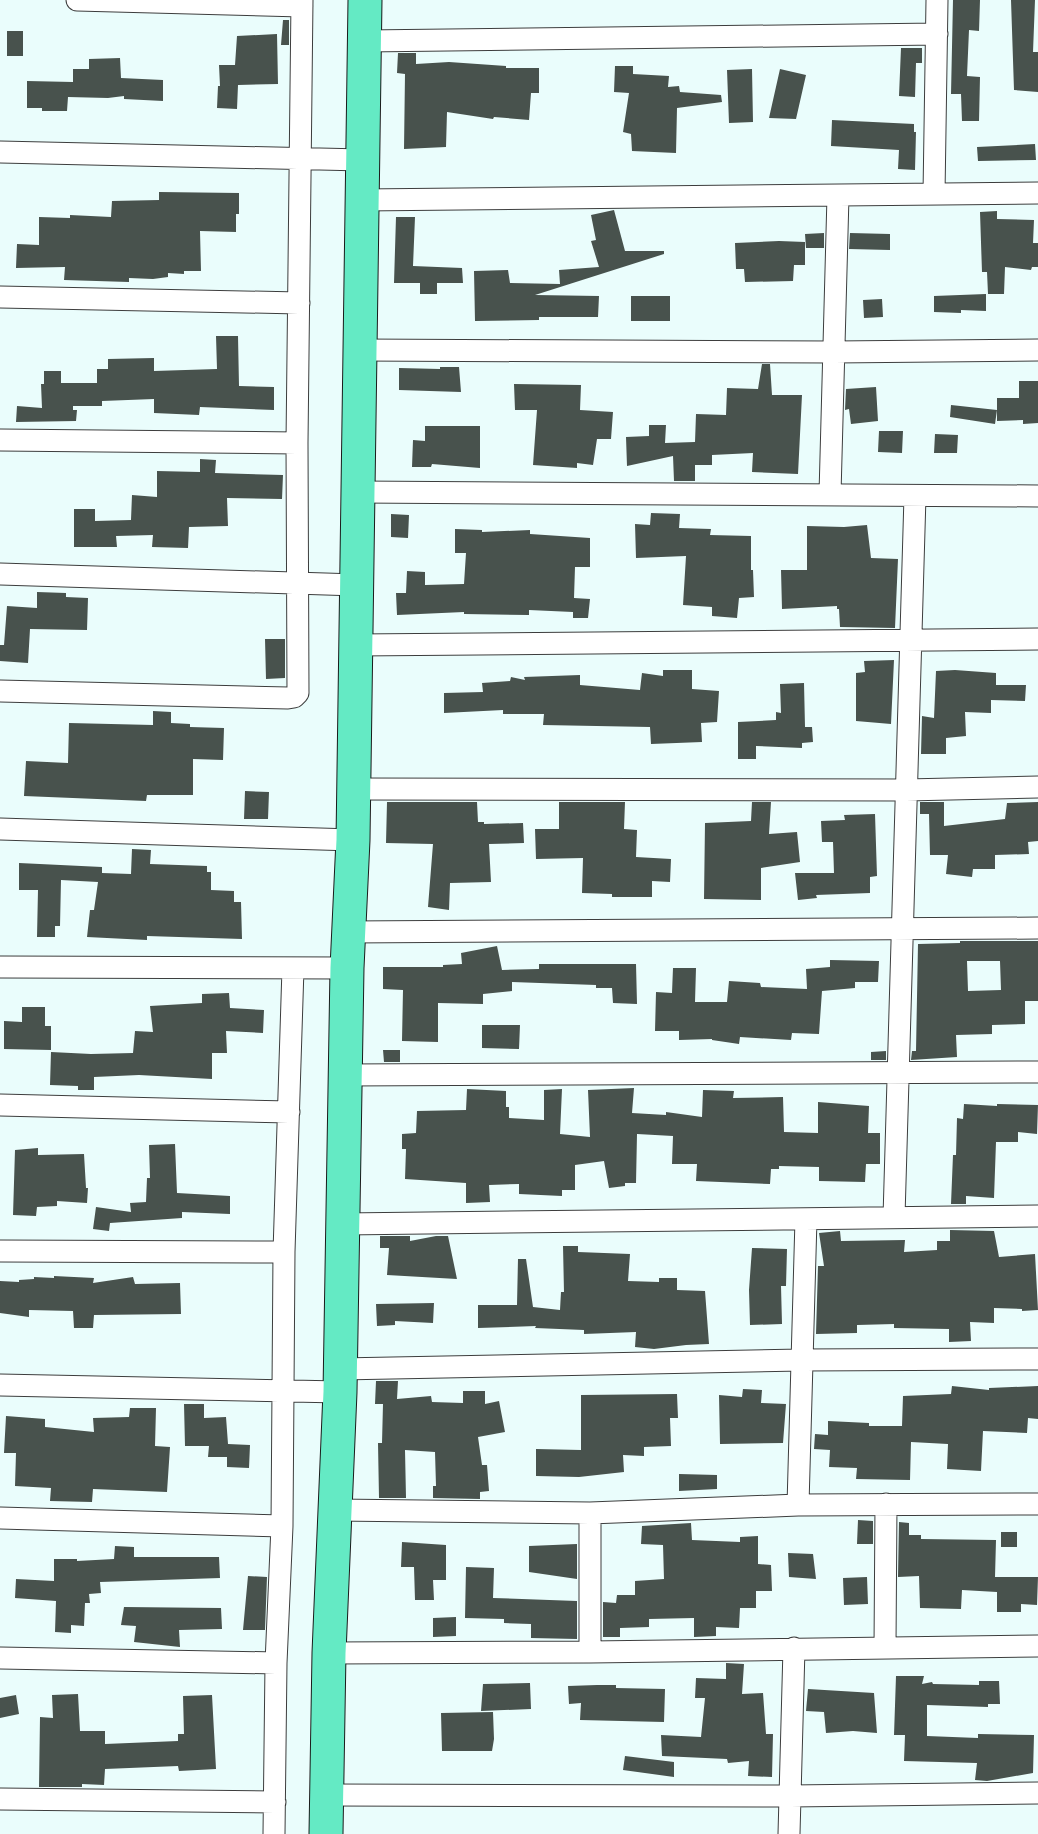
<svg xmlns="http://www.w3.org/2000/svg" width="1038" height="1834" font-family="Georgia,serif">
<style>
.building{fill:#48524d;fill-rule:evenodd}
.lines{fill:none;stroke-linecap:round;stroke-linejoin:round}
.minor-casing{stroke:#3d3d3d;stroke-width:23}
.trunk-casing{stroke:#1b1b1b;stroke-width:35}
.minor{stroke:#fff;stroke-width:21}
.trunk{stroke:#64eac4;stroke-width:33}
</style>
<rect width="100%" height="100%" fill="#eafdfc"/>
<path class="building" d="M953,0H980L979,31L969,30L967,76L980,77L979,121H962L961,94H951Z
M1011,0H1035L1033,52H1038V92L1014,90Z
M283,20H289V45H281Z
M7,31H23V56H7Z
M277,34L278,84L238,85L237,109L217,108L218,86H220L219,65H235L237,36Z
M901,48H922V63H916L915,97L899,96Z
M398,53H416V64L449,62L506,66V68H539V93H531L529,120L494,117L493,119L447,112L446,147L404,149L405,74L397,73Z
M120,58L121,78L163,80V101L124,99V96L108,98L68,97L67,111H42V108H27V81L73,82V69H89V59Z
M615,66H633V74L669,76L668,87L679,86L680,92L721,95L722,102L677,108L676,153L632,151L631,134L623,132L629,93L614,92Z
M752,69L753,122L729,123L727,70Z
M780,69L806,75L796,119L769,118Z
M832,120L914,124V132H916L915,170L898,169L899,150L831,146Z
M1035,144L1036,160L978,161L977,147Z
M159,192L239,193V214H236V232L200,231L201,271H184V274L168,273V277L153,279L129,278V282L64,280L65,267L16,268L17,244L39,245V217L70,218V215L111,217L112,201L159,200Z
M614,210L625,251H664V254L535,295L599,296L598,317H539V320L475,321L474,271L508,270L510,283L560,284L559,270L599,267L591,241L596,240L591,215Z
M997,211V219L1034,220L1033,243H1038V267H1032L1031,270L1005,267L1004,294H988L987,272H982L980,212Z
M396,217H415L413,266L462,268L463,283H437V294H420V283H394Z
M824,233V248H806L805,234Z
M850,233L890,234V250L849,249Z
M779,241L805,242V265H794L793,281L745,282L744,269H736L735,243Z
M986,294V311L961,310V313L934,312V296Z
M631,296H670V321H631Z
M882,299L883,317L864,318L863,300Z
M216,336H238L239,386L274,387V410L200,407L199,415L154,413V399L102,401V406H73V410H77L76,421L16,422L17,406L42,408L41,384H44V371H61V383H97V369H108V359L154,358V371L217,369Z
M762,364H770L772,395H802L798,474L752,472L753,453L712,455V465H695V481H674L673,456L627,466L626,437L649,436V425H666L665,443L695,442L696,414L726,415L727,388L758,389Z
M440,367H459L461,392L399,390V368L440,369Z
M1019,381H1038V423L1023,424V420L997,421V398H1019Z
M514,384L581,385L580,410L613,412L611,439H597L593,465L577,463V468L533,465L537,410H515Z
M876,387L878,421L851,424L849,409L845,410L846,389Z
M951,405L997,410L995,424L950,417Z
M425,426H480V468L432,464L431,467H412L413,440L425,441Z
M879,431H903L902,453L878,452Z
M935,434L958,435L957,453H934Z
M200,459L216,460L215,473L283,475L282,499L227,498L228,526L189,527L188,548L152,547L153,535L116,536L117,547H74V509H95V521L131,520L132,495L157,497V471L200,472Z
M651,513L680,514L679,528L711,529L710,535L751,536V570H753L754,597L739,598L737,618L712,616V607L683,605L686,556L636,558L635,524L650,525Z
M391,514L409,515L408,538L391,537Z
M867,525L871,558L898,559L895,628L840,627L839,609H837V606L782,609L781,570H807V526L844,527Z
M455,529L482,530V532L530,530V534L590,538V567H575L574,598L590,599L588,618H573V612L529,610V615L464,614V612L397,615L396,593H406L407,571L425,572V585L464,584L466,553H455Z
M37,592L66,593V597L88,598L87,630L30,629L28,663L0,661V645H4L7,606L37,608Z
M265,639H285V678L266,679Z
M894,660L891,724L856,721V673L865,672L864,661Z
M663,670H692V689L719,691L717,722L701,723L702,742L651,744L650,727L543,725L544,714H503V710L444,713V693L483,692L482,683L510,681L511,677L525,680L524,677L580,675V685L640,690L642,673L663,676Z
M955,670L996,673V685H1026L1025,701L991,700V713L965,712L966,736L946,738V754H921L922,716L934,718L936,671Z
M804,683L805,727H812L813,742L802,743V748L756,746V759H738V722L776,720V712L781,713L780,684Z
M153,711L171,712V723L190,724V727L224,728L223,760L193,759V795H147L146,801L24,796L26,761L68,763L69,723L153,725Z
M245,791L269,792L268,819H244Z
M387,802H477L478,822H484V824L523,823L524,843L489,844L491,882L450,883L449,910L428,907L433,844L386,843Z
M559,802H625L624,829L637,830L636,857L671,859L670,882L652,881V897H612V894L582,893L583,858L536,859L535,829H559Z
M752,802H771L769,834L797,832L800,862L761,868V900L704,899L705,823L751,821Z
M920,802H944V826L1005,819L1007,803L1038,802V841L1028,842L1029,854L995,855V869H973L972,877L946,874L948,855H930L929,814H920Z
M875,814L877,876L870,877V893L816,895L817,898L798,900L795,873H834L833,842H822L821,821L845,820L844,815Z
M132,849L151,850L150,864L207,866V872H211V890L234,891V902H241L242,939L147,936V940L87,937L90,910H94L98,882L61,880L60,926H55V937H37L38,890H19V863L102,867V873L131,874Z
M960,941H1038V1001H1025V1024L992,1025V1034L956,1035L957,1057L911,1060L912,1051H916L918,944L960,943ZM967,961H1000L1001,990L968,991Z
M497,946L502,970L539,969V964H636L637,1004L613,1003L612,988H596V985L512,982V991L483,994V1004L438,1003V1042L402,1041L403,990L383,989V967H443V965L462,964L461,953Z
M830,960L879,961L878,982H855V988L822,991L819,1034L792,1033L791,1040L740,1037L739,1044L712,1040V1039L679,1040V1031H655L656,992L672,993L673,968H696L695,1002H727L729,981L760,983L761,987L807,989L806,969L830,967Z
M229,993L230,1008L264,1010L263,1033L226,1031L227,1053H212V1079L139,1075L94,1077V1090H78V1086L50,1085L51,1052L91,1054L133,1053L135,1031L153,1032L150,1006L202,1003V994Z
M22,1007H45V1026H51V1050L4,1049V1021L22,1022Z
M482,1025H520L519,1049L482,1048Z
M383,1050H400V1062H384Z
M886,1051V1060H871V1052Z
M634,1088L632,1113L666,1115V1112L702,1117L703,1090L734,1091L733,1098L783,1097L784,1132L818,1133V1102L869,1106L868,1133H880V1164H866L865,1182L819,1181V1167L779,1166V1169H771L770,1184L696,1181L697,1164H672L673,1136L637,1134L636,1183H625V1186L609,1188L604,1161L575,1165V1190H562V1196L519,1194V1184L489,1185L490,1202L466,1203V1183L405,1179L406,1149H402V1134L416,1133L417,1111L466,1110L467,1089L506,1091V1107H509V1118L544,1120V1090L562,1089L560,1134L590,1137L588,1090Z
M964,1104L997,1106V1104L1038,1105L1037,1134L1018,1132V1142H996L994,1198L966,1196V1204H951L953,1155H956L957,1118L963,1119Z
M175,1144L177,1193L230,1196V1214L182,1212V1218L110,1223L109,1231L93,1229L96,1207L131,1212L130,1203L146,1202L147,1178H150L149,1145Z
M38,1148V1155L84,1154L86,1188H88L87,1203L57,1201V1206L37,1207L36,1216L13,1215L15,1150Z
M950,1230L994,1231L999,1257L1035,1254L1038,1310L1022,1311V1309L994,1308V1323L970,1322L971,1341L949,1342V1329L894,1328V1324L857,1325V1333L816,1334L818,1266H824L819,1233L840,1231L841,1241L905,1240L904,1252L937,1250V1241H950Z
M380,1236H410V1241L436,1236H448L457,1279L387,1275L389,1248H380Z
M563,1246H578V1252L630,1254L628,1281L659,1282V1278H677V1290L705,1291L709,1344L686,1345L654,1349L635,1347L636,1332L584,1334V1330L535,1328L536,1326L478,1328V1305H517L518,1259H526L533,1307L560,1310L561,1292H564Z
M752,1248L787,1249L786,1286H781L782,1324L750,1325L749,1290Z
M54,1276L94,1278L93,1283L133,1277L135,1284L180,1283L181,1314L94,1315L93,1328H74L73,1311L29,1310V1317L0,1313V1281L19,1282V1280L34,1279V1277L54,1278Z
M434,1303L433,1323L395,1321V1325L377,1326L376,1304Z
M376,1381H398L397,1399L431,1396L432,1402L463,1403V1391H485V1404L499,1401L505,1432L478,1437L482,1465H487L489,1491L480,1492V1499L433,1498V1486H436L435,1452L405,1450L406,1498H379L378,1443H382L383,1404H375Z
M952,1386L989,1390V1388L1038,1386V1419L1028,1418L1027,1433L983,1431L981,1471L947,1469L948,1444L911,1442L910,1480L856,1479L857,1468L829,1467L830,1450L814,1449L815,1434L828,1435V1421L869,1423V1426H902L903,1396L951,1394Z
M743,1389L762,1390L761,1403L786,1404L783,1443L720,1444L719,1395L742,1397Z
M677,1394L678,1418H670L671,1446L644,1447V1456L623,1455L624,1472L579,1477L536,1476V1449L581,1450V1395Z
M184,1404H204V1418L226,1417L228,1444L250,1445L249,1468L227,1467V1457H208L209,1446H185Z
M130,1408H156L155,1446L170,1447L167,1492L93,1489L92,1502L50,1501L51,1488L15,1486L16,1453H4L6,1416L45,1419V1427L94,1432L93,1418L129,1417Z
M679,1474L717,1475V1489L679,1491Z
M858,1520L873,1521V1544H857Z
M899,1522L909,1523V1535H921V1539L996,1540L995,1577H1038L1037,1605L1021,1604V1612H997V1592L962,1590L961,1609L920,1608L919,1576L898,1577Z
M691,1523L692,1540L740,1542V1537L758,1536V1564L771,1565L772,1591H756V1608H740L739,1628L716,1627V1636L694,1637V1618L649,1619V1627L620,1628V1637H603V1602L616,1603L617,1595H635V1581L664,1579L663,1545L641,1544L642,1526Z
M1001,1532H1017V1547H1001Z
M402,1542L446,1545V1580H433L434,1600H415L414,1567H401Z
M577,1544V1579L529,1572V1546Z
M115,1546L134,1547V1557H219L220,1578L100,1582L101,1593L89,1594L90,1603H85L84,1626L71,1625V1633L55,1632L56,1601L15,1598L16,1579L54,1581V1559H77V1561L114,1559Z
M788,1553L813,1554L816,1579L789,1577Z
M466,1567L494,1568L493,1598L577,1601V1639L531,1638V1624L504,1623V1619L465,1618Z
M248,1576L267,1577L265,1630H243Z
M867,1577L868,1604L844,1605L843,1578Z
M124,1607L221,1608L222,1629L179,1630L180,1647L134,1642L136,1626L121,1625Z
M456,1617V1636L433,1637V1618Z
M726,1663L744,1664L742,1694L763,1693L766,1734H773L772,1777L748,1776L749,1761L728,1763L727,1759L662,1756L661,1735L701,1737L705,1698H695L696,1678L726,1679Z
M896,1676H924L922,1684L932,1682L933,1684L979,1685V1681H999L1000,1704H988V1707L927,1705V1736L978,1738V1734L1034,1735L1033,1773L987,1781L975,1780L977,1763L904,1761L905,1735H894Z
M530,1683L531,1709L481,1711L483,1684Z
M597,1685H616V1688L665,1689L664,1722L580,1720L581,1703L569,1704L568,1686Z
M808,1689L874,1693L877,1733L853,1731L826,1733L824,1712L806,1711Z
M78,1694L80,1731H105V1744L178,1741V1734H184L183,1696L212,1695L216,1769L179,1771L178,1766L105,1769L104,1785L82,1784V1787H39L40,1717L53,1718L52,1695Z
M16,1695L19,1714L0,1718V1698Z
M493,1712L494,1739L492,1751H442L441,1713Z
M625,1756L674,1762V1777L623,1770Z"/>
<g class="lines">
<defs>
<path id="minor" d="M77,0L302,6
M365,41L937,34
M0,152L363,160
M934,194L937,0
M362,200L1038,193
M0,297L299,303
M360,350L834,352L1038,350
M0,440L297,443
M358,492L1038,496
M830,494L838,196
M0,574L357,585
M356,645L1038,639
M0,691L288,698L294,697L298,693L297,443L302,0
M354,789L906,790L1038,787
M0,829L353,840
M348,932L1038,928
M0,967L347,968
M345,1075L1038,1072
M0,1105L289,1112
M894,1217L915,496
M343,1224L1038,1216
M0,1251L284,1252
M340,1369L801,1360L1038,1359
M0,1385L340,1392
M798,1505L806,1219
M335,1510L590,1513L798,1505L1038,1504
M590,1513V1652
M0,1518L282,1526
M885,1647L886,1504
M329,1653L590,1652L1038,1646
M0,1658L276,1663
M328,1795L790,1796L1038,1793
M0,1799L275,1802
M274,1834L276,1663L282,1526L284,1252L293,968
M789,1834L794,1648"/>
<path id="trunk" d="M326,1834L329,1653L340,1392L347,968L353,840L365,0"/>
</defs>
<use href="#minor" class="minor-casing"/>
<use href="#trunk" class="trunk-casing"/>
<use href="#minor" class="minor"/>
<use href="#trunk" class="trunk"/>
</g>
</svg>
